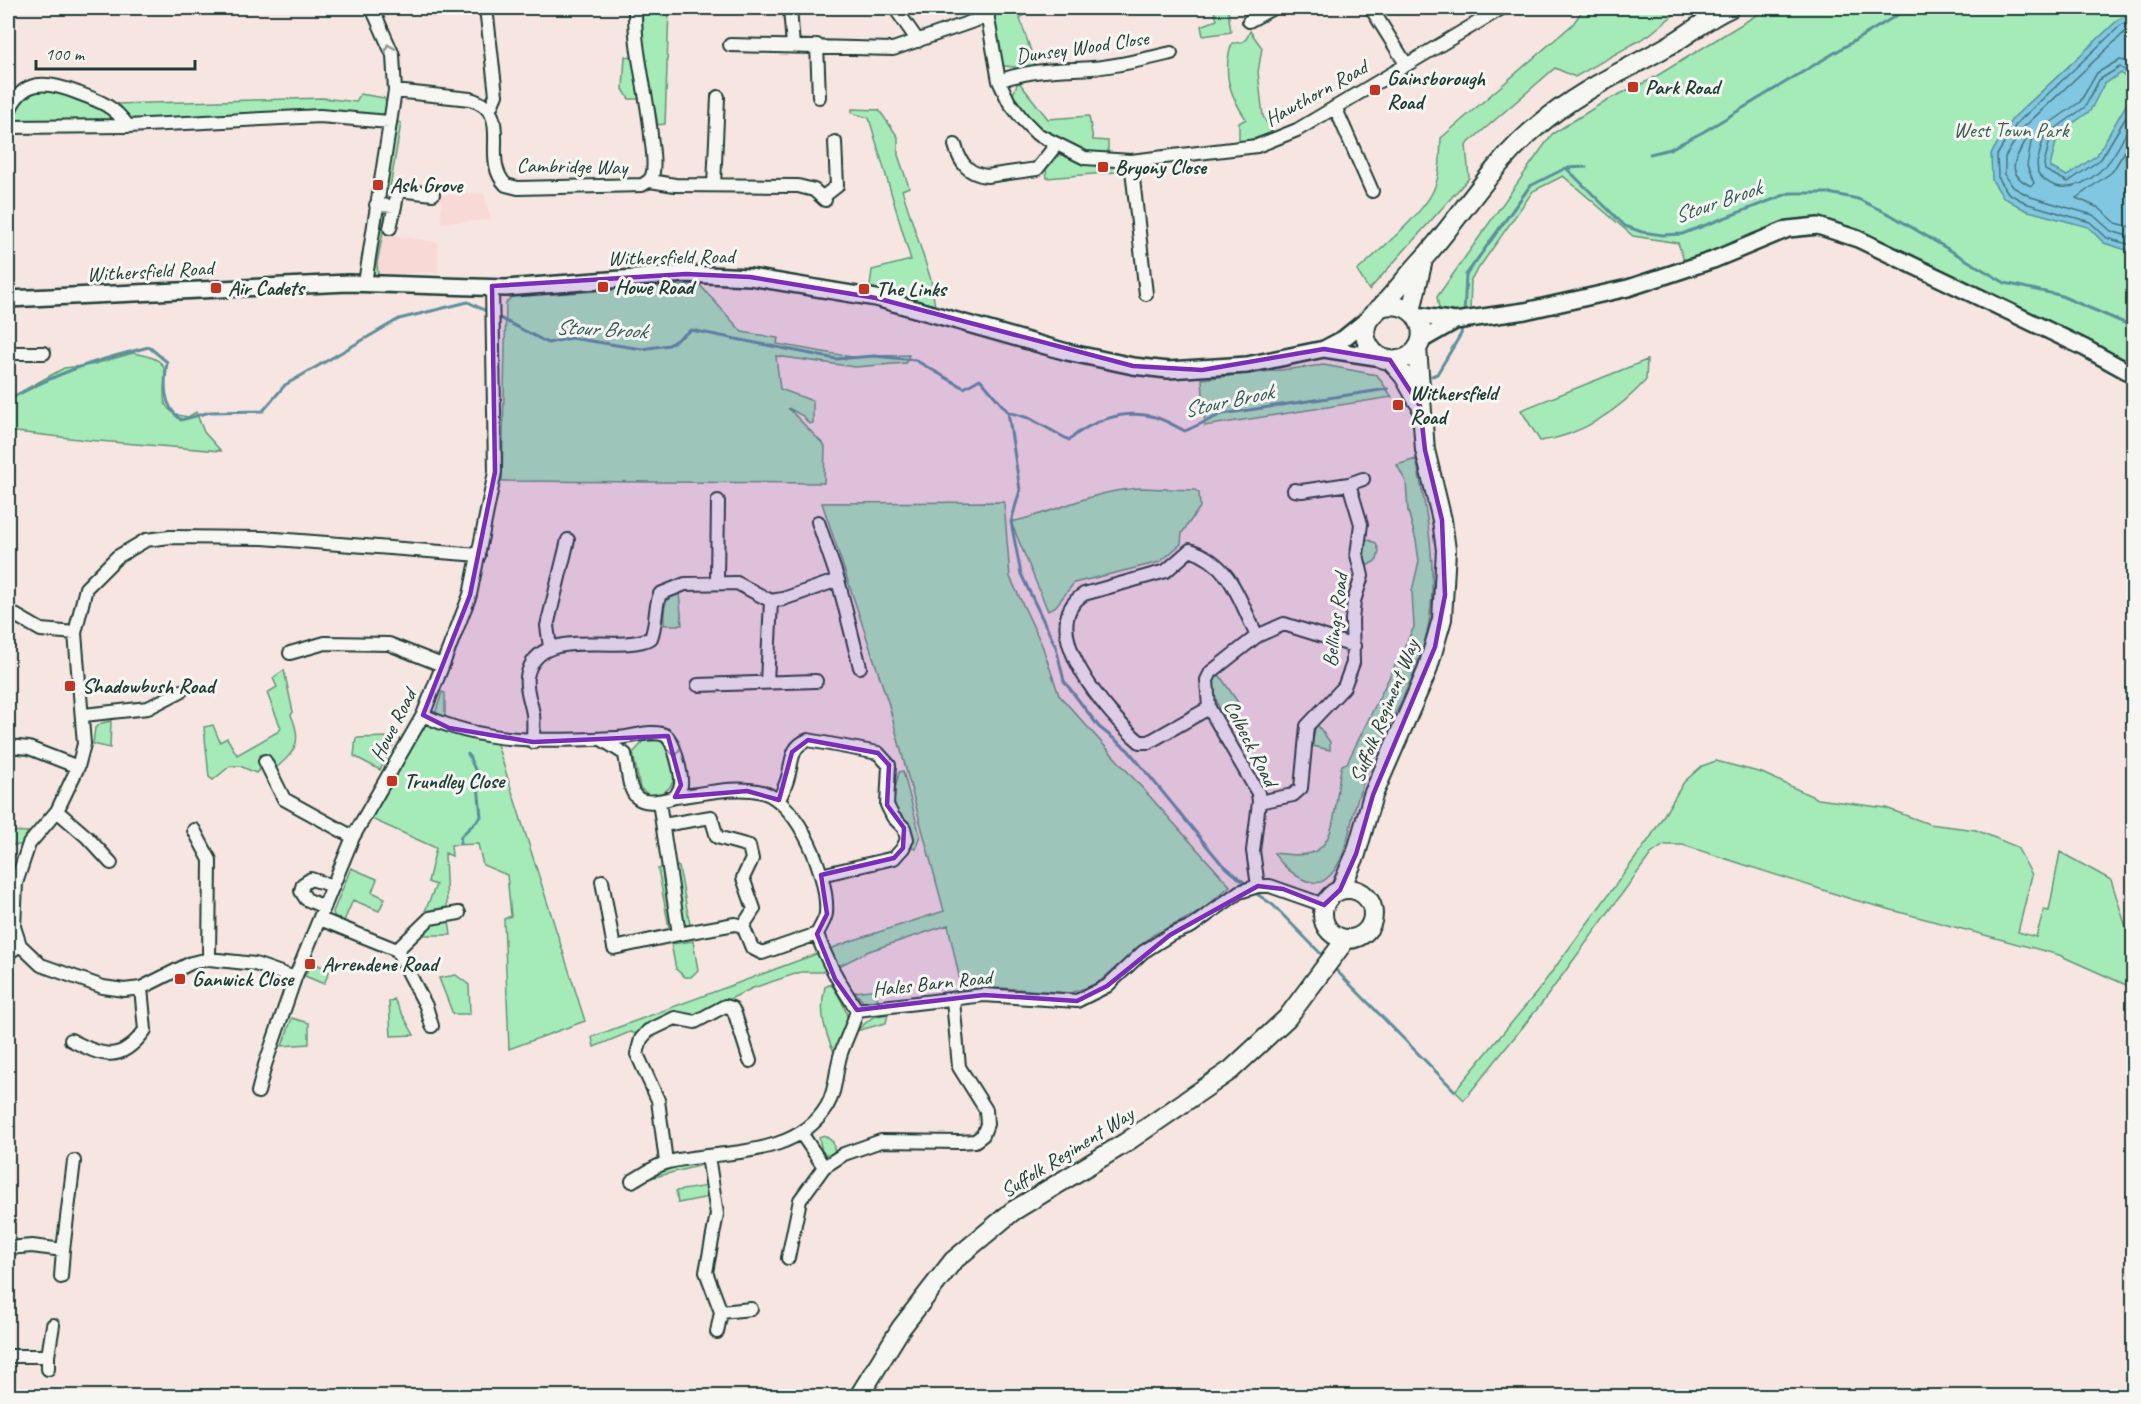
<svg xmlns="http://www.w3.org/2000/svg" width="2141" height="1404" font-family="Caveat,sans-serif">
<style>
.built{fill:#f8d9d5}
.green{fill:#a5ebb8;stroke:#629476;stroke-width:1.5}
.water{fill:#81c7e2;stroke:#5a909c;stroke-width:1.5;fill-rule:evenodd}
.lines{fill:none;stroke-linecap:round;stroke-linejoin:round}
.shore{stroke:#46747a;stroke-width:1.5}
.stream{stroke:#5a909c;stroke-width:3}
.minor-casing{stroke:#1f3d34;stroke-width:16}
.tertiary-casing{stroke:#1f3d34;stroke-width:20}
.primary-casing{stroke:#1f3d34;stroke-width:22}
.minor{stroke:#f6f6f2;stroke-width:12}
.tertiary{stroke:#f6f6f2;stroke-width:15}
.primary{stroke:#f6f6f2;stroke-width:18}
.oneway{stroke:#8a9a93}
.marked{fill:#7b2cbf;fill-opacity:0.2;stroke:#7b2cbf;stroke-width:4.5;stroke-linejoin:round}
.poi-dot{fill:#c8321e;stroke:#f6f6f2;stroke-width:2}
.labels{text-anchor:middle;stroke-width:6;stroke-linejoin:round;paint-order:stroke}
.street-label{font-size:21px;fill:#1f3d34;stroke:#f6f6f2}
.poi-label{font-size:21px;font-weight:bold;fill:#1f3d34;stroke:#f6f6f2;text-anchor:start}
.park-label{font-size:21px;fill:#3a604e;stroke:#f6f6f2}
.water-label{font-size:22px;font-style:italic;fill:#335957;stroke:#f6f6f2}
</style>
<rect width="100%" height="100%" fill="#f7e5e1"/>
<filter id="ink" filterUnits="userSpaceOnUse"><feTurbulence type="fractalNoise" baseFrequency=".0167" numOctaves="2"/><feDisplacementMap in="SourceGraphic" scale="12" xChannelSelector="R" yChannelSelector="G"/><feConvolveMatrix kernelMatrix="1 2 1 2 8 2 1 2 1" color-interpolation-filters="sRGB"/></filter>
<g filter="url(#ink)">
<path class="built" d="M484,193L491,220L441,223V195Z
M383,234L438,242V272L378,275L377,263Z"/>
<path class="green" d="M643,8H669L665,124L658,125C650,86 640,47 643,8Z
M992,8H1028L1020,19L1036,66L1017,71L1015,67L1004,66L999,58Z
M1213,8H1240L1228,11L1231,32L1203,36L1201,26L1217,20Z
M1584,8H1682L1649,35L1575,77L1555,68L1466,145L1469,178L1369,290L1357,271C1377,253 1421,215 1432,193C1441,177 1440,155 1441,138L1573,24Z
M1768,8H2133V373L2083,337L1902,250L1832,221L1812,218L1793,222L1685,263L1678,243L1633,236L1563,176L1533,191L1471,279L1470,315L1440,313L1437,297L1552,134L1607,100L1650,80Z
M1250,31L1262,48L1258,72L1263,116L1272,133L1239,143V123L1246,119C1229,94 1222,72 1232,43C1243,43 1246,42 1250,31Z
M625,56L633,58L643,99H629L623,89Z
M1018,81L1048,119L1089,116L1093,140L1108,141V154H1085L1038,128L1013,95Z
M48,86L107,108L117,116L111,122L11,120L10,118L26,92Z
M360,94L384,98L388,106L382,120L131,121L116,104L323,98L356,102Z
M852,109L879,110L898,137V155L909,187L902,190L931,280L935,307L870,287L872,270L911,260L869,118L852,113Z
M395,121L401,123L388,200L385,202L380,198Z
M1060,154L1113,165L1117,168L1116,172L1047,178L1046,169Z
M381,212L386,217L377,263L378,275L372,274Z
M699,284L742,332L778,338L777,344L852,357L909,355L906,363L855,367L776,356L780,389L813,401V423L809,424L803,416L788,408L825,446L824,483L502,481L506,303L511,297Z
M133,353C141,355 153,356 160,362C176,376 145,411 188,417L196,412L204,432L221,451L87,440L8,431V399L64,368L91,365Z
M1647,360L1646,380C1619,410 1581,436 1540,441L1521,410Z
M1324,365L1377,375L1392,397L1205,426L1202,379Z
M1416,459C1427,514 1438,566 1429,622C1418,686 1374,742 1356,804C1349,828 1346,864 1326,879C1310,892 1281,866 1274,853C1284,854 1297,856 1307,854C1341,849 1334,789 1342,765L1347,763L1414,627L1412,591L1419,561L1416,540L1408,511L1406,482L1397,465Z
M1140,488L1195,490L1199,493L1200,507L1182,533L1181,544L1160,562L1074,583L1056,606L1048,611L1011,522C1058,512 1090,491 1140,488Z
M1004,502L1010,577L1042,645L1059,695L1230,886L1200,912L1153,935L1097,984L1070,993L1002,988L962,990L948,925L869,951L837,967L821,972H801L753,988L694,1016L658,1021L637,1034L630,1032L594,1047L592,1037L854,940L944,911L888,702L822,503Z
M1364,538L1376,543L1379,551L1377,560L1367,566L1363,558Z
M679,592L682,625H664C664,609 662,598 679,592Z
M284,670L293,712L291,715C302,740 297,751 277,767L268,755L258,761L261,768L256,773L240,766H230L213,780L209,777L204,727L213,725L220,742L227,738L237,755L279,731L281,728L267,693L277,687L273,678Z
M1218,673L1239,704C1238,710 1228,716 1222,716C1217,701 1208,687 1218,673Z
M442,692L445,693V722L435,714Z
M423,715L495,738L585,1021L509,1049L504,919L511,916L507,875L483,865L478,844L451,845L452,856L445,853L447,907L425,911L436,885L428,882L436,848L365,816Z
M111,721L110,748L93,744L95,728L102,723Z
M1316,723L1330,742V750L1312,746Z
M390,737L395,741L380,770L354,756L356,738Z
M646,739H657C681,753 683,795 650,796L640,788L633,753Z
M1716,761L1762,773L1818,799L1886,808L1929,824L1976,830L2017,847L2032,875L2018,932L2036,937L2044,910L2049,911L2060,852L2111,880L2133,949V988L2059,955L1851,899L1683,845H1664L1651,854L1542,1003L1464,1100L1455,1091L1537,992L1650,838L1684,782L1702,766Z
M903,771L920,835L916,849L912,848C915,825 901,823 895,805C892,795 897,782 899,772Z
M8,831L28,832L21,845H8Z
M673,864L679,867L691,930L684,932Z
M664,867L674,929L670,933L659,874L658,869Z
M351,868L377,879L372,892L385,898L379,911L353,900L344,921L334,916L333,912Z
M449,921L451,935H420L431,923Z
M693,941L698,970L691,977H685L676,969L671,944Z
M311,962L330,970L324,984L305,976Z
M456,975L469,985L470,1014H453L439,978Z
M831,984C850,1011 854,1024 834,1052C824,1031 819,1011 825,987Z
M876,989L878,1002L865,1004L855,992Z
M394,999L414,1035L391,1036L389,1002Z
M888,1014L886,1023L856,1031L873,1017Z
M292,1018L309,1023V1044L282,1046Z
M824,1135L833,1142L835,1154L829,1156L822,1152L819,1137Z
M699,1163L702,1165L635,1182L670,1167Z
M707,1186L709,1197L678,1203L676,1191Z"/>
<path class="water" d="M2133,14L2134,15L2133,252L2104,243L2088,227L2025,210L2003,197L1992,180L1991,154L2012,119L2119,19ZM2121,73L2129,81L2130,98L2097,155L2067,176L2050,167L2058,134L2090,111L2104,84Z"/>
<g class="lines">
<path class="shore" d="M2134,20L2122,24L2017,123L1997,155L1998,177L2008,193L2028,204L2090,222L2107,238L2134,246
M2134,28L2126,31L2023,128L2005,157V175L2013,187L2031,197L2093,215L2111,231L2134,238
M2134,66L2126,61L2119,60L2097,73L2080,102L2047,125L2037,163L2038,173C2059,199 2088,185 2107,164C2118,152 2125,133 2134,119
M2134,77L2120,67L2099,80L2085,107L2052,131L2044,164L2045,170L2068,182L2101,159L2134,104
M2032,136L2027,166L2034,183L2031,186C2003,173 2016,157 2028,137Z
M2134,137L2112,172L2076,198L2099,208L2116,223L2134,228"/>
<path class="stream" d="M1650,154L1670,149L1703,132L1909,8
M1567,168L1586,167
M1464,315L1466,275L1530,186L1566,168L1625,226L1642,232L1663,235L1682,234L1790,193H1829L1858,199L1891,215L2005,283L2059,295L2134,327
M496,316L548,343L571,338L642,349L669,345L691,330L836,359L874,356L915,360L964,388L980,379L1008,412L1029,418L1069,440C1091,421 1121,410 1151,416C1162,418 1175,426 1185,431L1222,414L1388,389
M1432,376L1437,374L1461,334L1463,324
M8,400C58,372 93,361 149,347L167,362C164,384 162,405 181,420L210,412L263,411L285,385L399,319L468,302L490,313
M1008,412L1020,490L1011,522L1021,574L1056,647L1064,681L1099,727L1128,750L1220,862L1247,885
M460,843L461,836L481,817L477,774L468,754
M1254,892L1273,905L1324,957
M1332,966L1455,1091"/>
<defs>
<path id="minor" d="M486,8L496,95L490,109
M790,8L793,46
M895,8L918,41
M986,8L999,81L1009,102L1023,120L1037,134L1085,158L1131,161L1257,146L1297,130L1502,8
M1371,8L1406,64
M1249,21L1273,8
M730,45L893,49L988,16
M817,45L819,97
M999,81C1030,69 1061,70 1092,68C1118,66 1146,59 1171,53
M395,91L470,99C516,112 479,158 506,185L518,188L642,185C648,182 652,179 653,172C655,160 652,147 651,135C647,92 634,51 635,8
M1335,107L1372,191
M8,114C22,77 47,81 78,93C100,101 114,106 128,126
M8,127L128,126L320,116L389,122
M955,145C960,163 968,174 987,176L1037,169L1056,145
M1131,161L1146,294
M650,181L675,185L798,186L814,190L825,200
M714,185L718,97
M823,197L837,186L835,142
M376,205L395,206L398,190L433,194
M390,228L395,206
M365,283L395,91L393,55L372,8
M8,353H44
M1294,490L1302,491L1349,484
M818,522L838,580L860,667
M717,582L718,501
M8,615H15L41,630L75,633
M550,647L547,626L568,540
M290,653L325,643L389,644L442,665
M767,682L771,601
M698,685L816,681
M1209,708L1149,742H1140C1109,716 1032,627 1084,594L1166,571L1190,550C1232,564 1239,600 1257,636
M84,715L148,708L181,691
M423,715C485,745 549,741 616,738C630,738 652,729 665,735C674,739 682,775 681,785C680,789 677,794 675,797C629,811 631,793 625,754L601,739
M533,742C533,733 534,723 533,714C531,701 525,689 527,677C537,623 616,655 651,638C657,623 654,609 660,594L685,584L737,583L771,601L783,599L838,580
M8,746L29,748L78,767
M265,761L284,799L353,837
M675,797C703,794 735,785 762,792C799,802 829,878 826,913C826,919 820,927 817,934C827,962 840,985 857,1010
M779,800C782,793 786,785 788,777C793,760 790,747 808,740L878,753L889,765L887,805L893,817L904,828L907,839L903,848L894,858L821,875
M659,802L679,934L735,924L743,926L752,948L762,953L817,934
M1259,802L1293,795L1301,788L1307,726L1344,687L1353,663L1352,620L1354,601L1362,576L1357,555L1361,524L1349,484L1363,479
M57,811L87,837L111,863
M663,825L711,817L717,837L749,846L752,859L743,878L754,909L743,926
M194,830L210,860L209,959
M602,881L614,948L679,934
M1258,886L1253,851L1259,802L1258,793L1209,708L1207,680L1211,672L1257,636L1284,624L1354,646
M324,907L306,899L301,891L303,884L311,879L333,886
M320,919L397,950L430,918L459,913
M397,950L426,1006L432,1026
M8,953L20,945
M295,978L255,964L209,959L191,963L141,988L124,990L103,987L41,965L20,945L14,927L16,883L29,844L57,811L78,767L84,744L75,633L86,588L117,557L146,540L170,537L263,538L479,555
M71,1040C104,1057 121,1063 145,1030L141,988
M258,1092L265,1065L295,978L353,837L423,715L470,595L495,472L492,286
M801,1133L824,1167L844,1154L881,1141L960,1142L975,1141L983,1135L987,1124L986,1110L959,1067L953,1000
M708,1156L717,1214L706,1272L721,1312L751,1309
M666,1162L658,1100L637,1054L641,1039L648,1031L675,1018L695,1022L725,1006L732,1008L735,1014L750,1061
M632,1181C643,1175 656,1165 668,1162C720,1150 796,1159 827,1106C837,1089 835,1071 841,1053C846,1038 853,1026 857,1010L984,995L1077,1001L1107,986L1143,952L1170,935L1192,926L1239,892L1258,886H1270L1324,905
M8,1248L32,1246L63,1250L61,1277
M63,1250L74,1161
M788,1258L800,1200L824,1167
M717,1332L721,1312
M8,1356H48V1369
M48,1356L53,1325"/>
<path id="tertiary" d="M8,299L348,283L506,288L686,274L750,277L876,298L1067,352L1133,366L1168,370L1247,365L1324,349L1343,339L1369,318
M1416,315L1455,321L1525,311L1628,288L1713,260L1788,229L1818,226L1858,239L2085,348L2134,375
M1420,341L1455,321
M1324,349L1382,358"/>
<path id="primary" d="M1381,307C1420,295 1438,346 1403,359C1399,360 1394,361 1390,360C1372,358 1361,339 1367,323C1370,315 1376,312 1382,306C1396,291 1409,274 1424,258C1463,214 1493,162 1540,124C1579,91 1624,71 1668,46C1690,34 1707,18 1730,8
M1411,311L1423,260
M1390,360L1404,376L1418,401
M1323 914a25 25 0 1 1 50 0a25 25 0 1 1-50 0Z
M1340,890L1356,854L1373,795L1427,671L1442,619L1446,550L1442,520L1425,450L1417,348
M859,1396L901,1328L953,1261L1013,1211L1125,1143L1231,1070L1287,1018L1346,939"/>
</defs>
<use href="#minor" class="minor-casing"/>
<use href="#tertiary" class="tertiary-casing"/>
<use href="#primary" class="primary-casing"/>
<use href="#minor" class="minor"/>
<use href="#tertiary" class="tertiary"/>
<use href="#primary" class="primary"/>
</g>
<defs><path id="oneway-chevron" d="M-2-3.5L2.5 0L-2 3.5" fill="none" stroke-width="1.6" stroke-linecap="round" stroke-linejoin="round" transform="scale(1.5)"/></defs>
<g class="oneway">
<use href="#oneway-chevron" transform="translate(389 48) rotate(-112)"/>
<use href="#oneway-chevron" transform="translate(675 753) rotate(80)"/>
</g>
</g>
<path class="marked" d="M686,274L750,277L876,298L1133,366L1202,370L1324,349L1390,360L1420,406L1425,450L1442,520L1445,595L1435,647L1373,795L1356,854L1340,890L1324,905L1283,889L1258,886L1170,935L1107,986L1077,1001L984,995L857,1010L835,979L817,934L827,914L821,875L894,858L903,848L904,828L887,805L889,765L878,753L808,740L792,752L779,800L747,791L675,797L681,785L668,736L533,742L449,728L423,715L470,595L495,472L492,286Z"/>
<g class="poi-dot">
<rect x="1627" y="81" width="12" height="12" rx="3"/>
<rect x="1369" y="84" width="12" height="12" rx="3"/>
<rect x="1097" y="161" width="12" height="12" rx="3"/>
<rect x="372" y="179" width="12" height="12" rx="3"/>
<rect x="597" y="281" width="12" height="12" rx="3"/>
<rect x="210" y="282" width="12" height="12" rx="3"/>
<rect x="858" y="283" width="12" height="12" rx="3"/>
<rect x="1392" y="399" width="12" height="12" rx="3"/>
<rect x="64" y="680" width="12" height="12" rx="3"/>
<rect x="386" y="775" width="12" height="12" rx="3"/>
<rect x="304" y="958" width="12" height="12" rx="3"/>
<rect x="174" y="973" width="12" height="12" rx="3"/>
</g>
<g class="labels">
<g class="street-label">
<text transform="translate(1082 47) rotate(-8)" y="7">Dunsey Wood Close</text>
<text transform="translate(1316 93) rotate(-29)" y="7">Hawthorn Road</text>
<text transform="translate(572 166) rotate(1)" y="7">Cambridge Way</text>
<text transform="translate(671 257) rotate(-1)" y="7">Withersfield Road</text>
<text transform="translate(150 271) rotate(-3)" y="7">Withersfield Road</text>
<text transform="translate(1335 620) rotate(-83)" y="7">Bellings Road</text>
<text transform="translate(1384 711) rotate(-68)" y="7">Suffolk Regiment Way</text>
<text transform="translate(393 725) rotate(-63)" y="7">Howe Road</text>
<text transform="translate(1251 743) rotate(63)" y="7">Colbeck Road</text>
<text transform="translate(932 983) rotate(-6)" y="7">Hales Barn Road</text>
<text transform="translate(1067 1152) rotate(-32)" y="7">Suffolk Regiment Way</text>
</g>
<g class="poi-label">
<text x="1387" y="85">Gainsborough<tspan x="1387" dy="24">Road</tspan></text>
<text x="1645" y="94">Park Road</text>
<text x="1115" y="174">Bryony Close</text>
<text x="390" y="192">Ash Grove</text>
<text x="615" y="294">Howe Road</text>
<text x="228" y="295">Air Cadets</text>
<text x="876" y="296">The Links</text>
<text x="1410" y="400">Withersfield<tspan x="1410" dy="24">Road</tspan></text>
<text x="82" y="693">Shadowbush Road</text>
<text x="404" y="788">Trundley Close</text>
<text x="322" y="971">Arrendene Road</text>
<text x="192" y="986">Ganwick Close</text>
</g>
<g class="park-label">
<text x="2011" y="137">West Town Park</text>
</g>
<g class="water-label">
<text transform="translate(1717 201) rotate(-19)" y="8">Stour Brook</text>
<text transform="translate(601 328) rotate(3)" y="8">Stour Brook</text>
<text transform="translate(1228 400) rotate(-12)" y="8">Stour Brook</text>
</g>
</g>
<rect width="2141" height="1404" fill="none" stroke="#f6f6f2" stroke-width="30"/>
<rect x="15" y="15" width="2111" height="1374" fill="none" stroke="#1f3d34" stroke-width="2" filter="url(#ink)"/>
<path d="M36 60v9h159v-9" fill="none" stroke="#1f3d34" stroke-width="3"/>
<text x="45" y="60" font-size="18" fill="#1f3d34" stroke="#f6f6f2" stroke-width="4.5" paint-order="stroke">100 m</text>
</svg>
